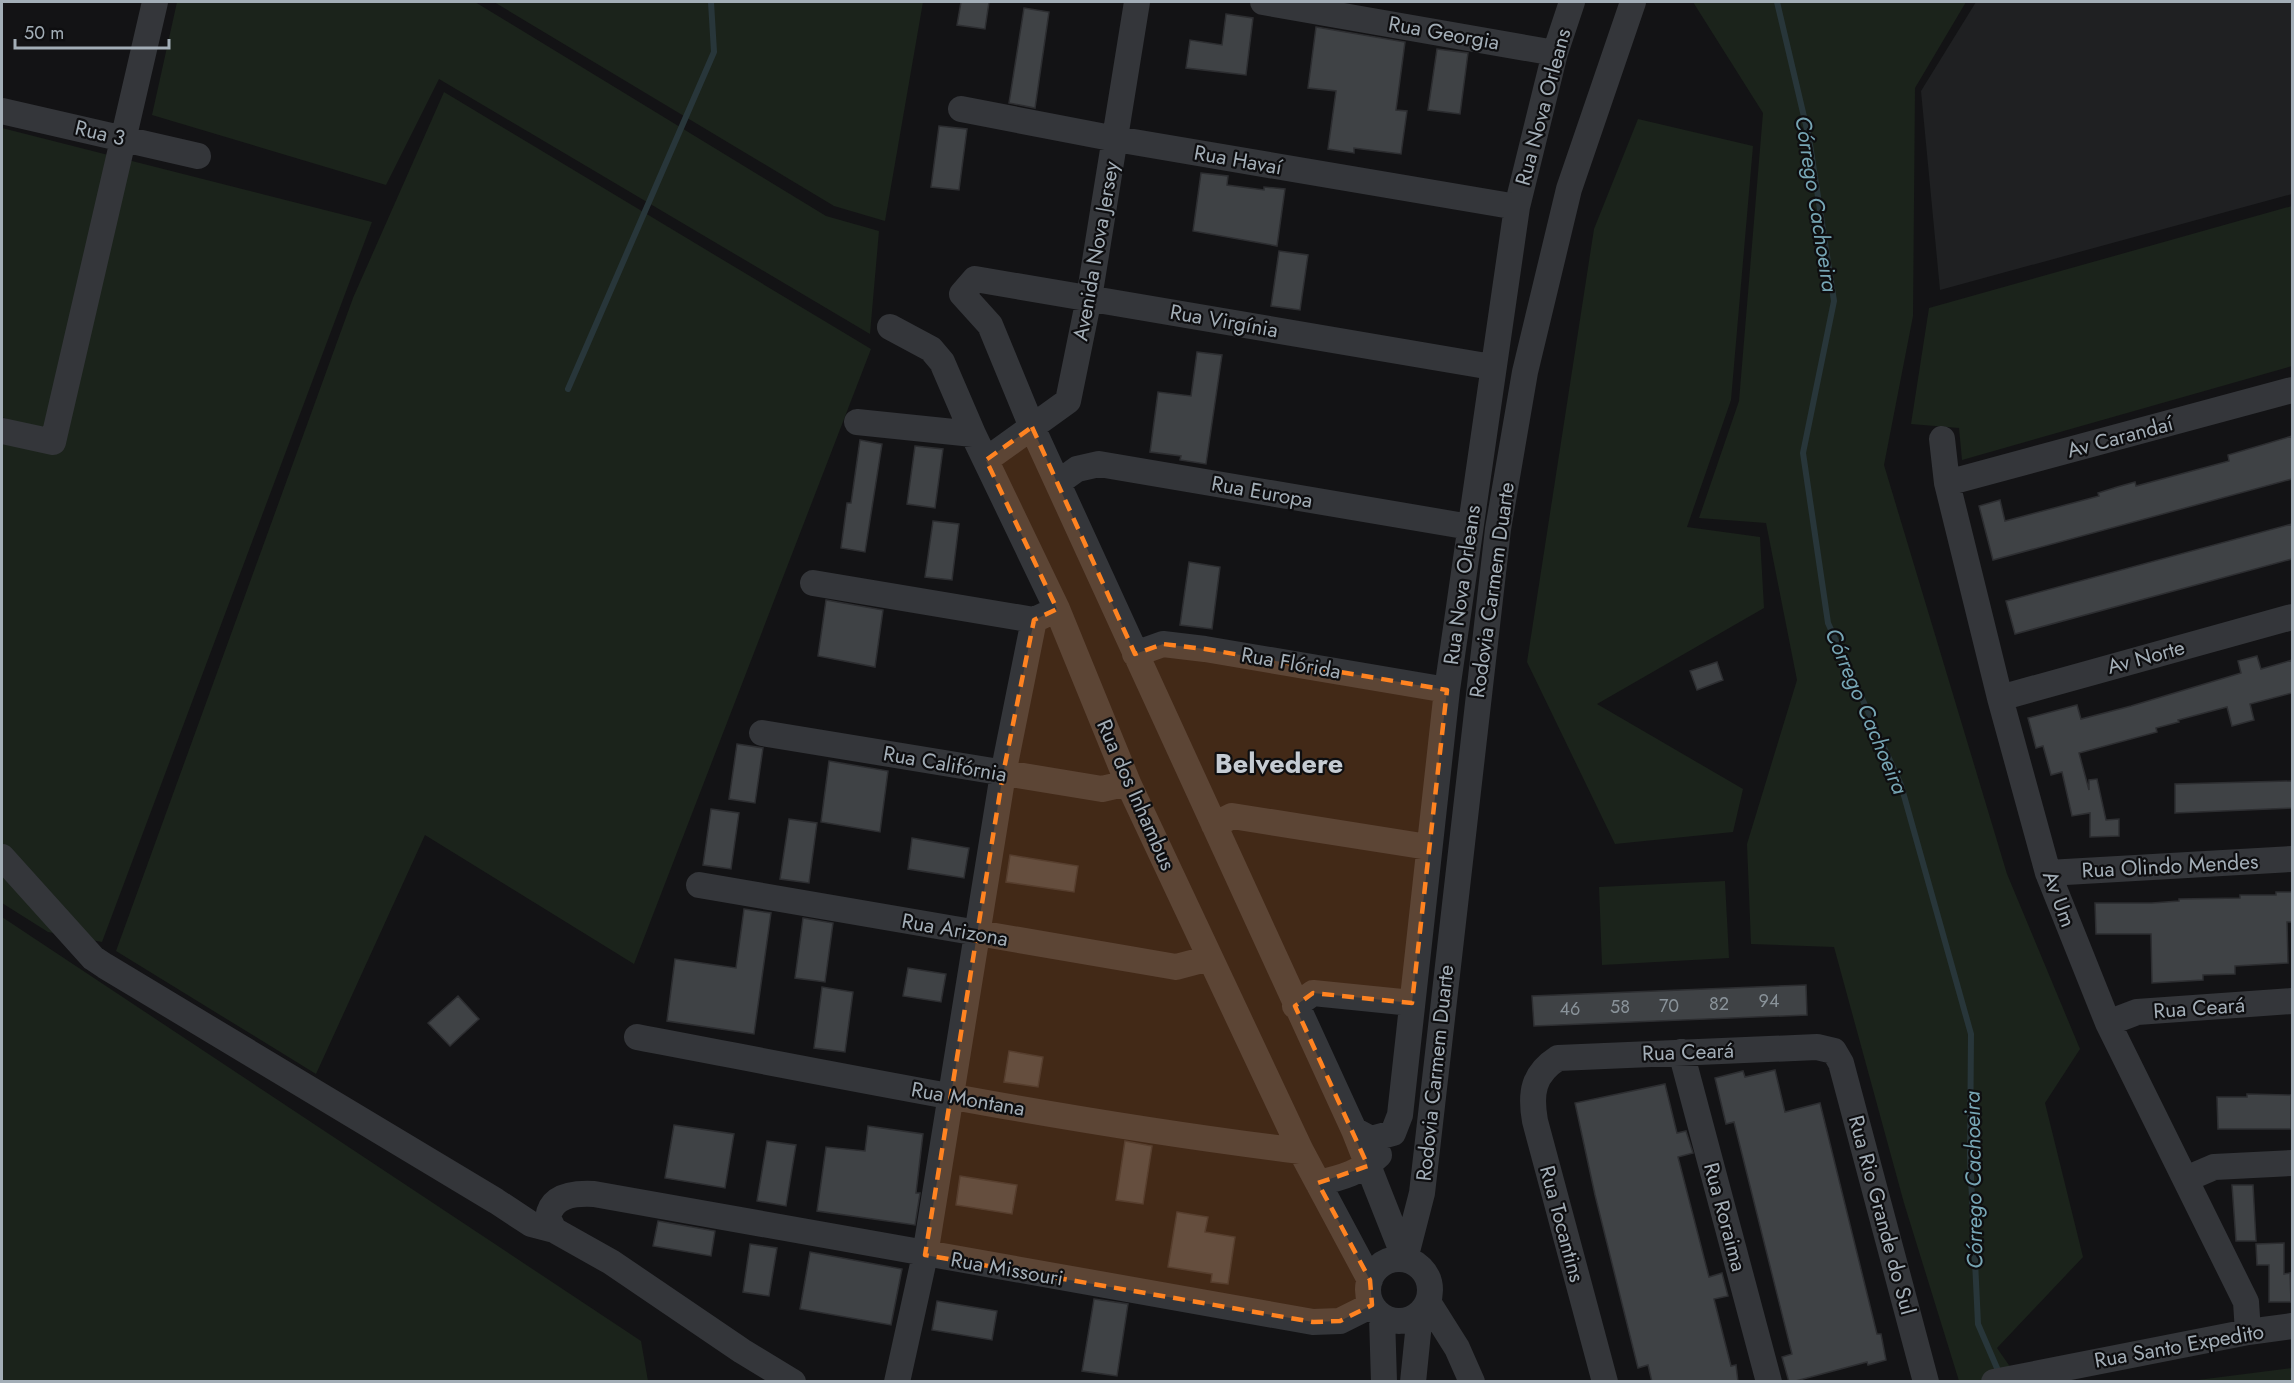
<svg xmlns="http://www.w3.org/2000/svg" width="2294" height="1383" font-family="Jost,sans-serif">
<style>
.built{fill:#1f2022}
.green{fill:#1b231b}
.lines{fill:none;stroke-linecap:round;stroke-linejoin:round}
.stream{stroke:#28363a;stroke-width:6}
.building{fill:#3f4245;stroke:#2d2e31;stroke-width:1.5}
.minor{stroke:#34363a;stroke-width:26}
.marked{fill:#ff8321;fill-opacity:0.2;stroke:#ff8321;stroke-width:4.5;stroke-dasharray:12 8;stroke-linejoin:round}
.labels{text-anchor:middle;stroke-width:4.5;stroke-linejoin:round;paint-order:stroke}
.number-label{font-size:18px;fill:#8a939a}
.street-label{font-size:21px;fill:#a3aeb7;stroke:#0e0e10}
.water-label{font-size:22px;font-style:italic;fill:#77a6b5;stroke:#0e0e10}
.district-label{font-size:27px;font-weight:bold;fill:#c5cbd2;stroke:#0e0e10}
</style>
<rect width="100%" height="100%" fill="#131315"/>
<path class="built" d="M1976,2H2292V194L1940,290L1921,91Z"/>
<path class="green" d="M177,2H475L826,216L879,231L870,334L439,79L386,185L152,115Z
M494,2H923L885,221L834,206Z
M1693,2H1966L1915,88L1913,316L1884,465L2007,874L2080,1049L2045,1103L2083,1257L1997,1348L2020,1381H1959L1904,1203L1834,947L1751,944L1747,844L1797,680L1766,523L1699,518L1739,401L1763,113Z
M444,92L871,349L634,964L425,835L316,1074L116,951L353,298Z
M1638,119L1753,146L1731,400L1687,527L1760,537L1764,608L1597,704L1743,789L1733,832L1615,844L1527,662L1594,229Z
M2,128L372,222L102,942L48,932L2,903V444L7,419L2,417Z
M2292,206V366L1962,460L1959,428L1911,424L1929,308Z
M1725,881L1729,958L1602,965L1599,887Z
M2,917L641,1341L648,1381H2Z
M2292,1368V1381H2190Z"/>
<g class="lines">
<path class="stream" d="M1777,2L1809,138L1834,301L1803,453L1828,623L1901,785L1971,1034L1970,1156L1978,1324L2000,1375
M568,389L714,52L711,2"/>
</g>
<path class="building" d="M961,2H989L985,29L957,25Z
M1024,8L1049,12L1035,108L1009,103Z
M1226,14L1253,18L1246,75L1186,68L1190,40L1222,45Z
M1316,27L1405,42L1396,110L1407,111L1401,154L1354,148V153L1328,149L1336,91L1308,88Z
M1437,49L1468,53L1460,114L1428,110Z
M939,126L967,129L959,190L931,187Z
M1201,173L1228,176L1227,185L1264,190V187L1285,189L1277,246L1193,231Z
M1279,251L1308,255L1300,310L1271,306Z
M1197,352L1222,355L1206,464L1180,460L1181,456L1150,452L1158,392L1191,396Z
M2292,436V479L1993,560L1979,506L2000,500L2005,521L2099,496L2098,493L2117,487L2135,482L2136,486L2229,461L2228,455Z
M860,440L882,444L865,552L841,548L847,503H851Z
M915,446L943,449L935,508L907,504Z
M933,521L959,524L952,580L925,577Z
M2292,524V559L2015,634L2006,601Z
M1189,562L1220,567L1212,629L1180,625Z
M826,600L883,610L875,667L818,656Z
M2257,656L2261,669L2292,660V693L2250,704L2254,720L2232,726L2227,707L2178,720L2179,722L2156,728L2157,732L2079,753L2089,790V780L2097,779L2106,820L2119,819V836L2090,837V813L2072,816L2062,772L2051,775L2043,746L2036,748L2028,718L2077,705L2081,719L2131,706L2241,673L2238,661Z
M1717,662L1723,680L1697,690L1690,671Z
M737,744L763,748L755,803L729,799Z
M829,761L888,771L880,832L821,822Z
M2292,781V808L2175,813V784Z
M711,809L739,813L731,869L703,865Z
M789,819L817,823L809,883L780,879Z
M912,838L969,848L964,878L908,869Z
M1010,855L1078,866L1074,892L1006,882Z
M2276,892H2292V922H2287L2288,963L2235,966V974L2203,975V980L2152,983L2151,934H2096L2095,903H2152L2179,901V899L2240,898V895H2276Z
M744,909L771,913L754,1034L667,1021L675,959L736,968Z
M803,918L833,923L825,982L795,978Z
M908,968L946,974L941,1002L903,996Z
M1806,985L1807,1015L1534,1026L1532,996Z
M822,987L853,992L845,1052L814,1048Z
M458,996L479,1019L450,1046L428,1023Z
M1009,1051L1043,1057L1038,1087L1004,1082Z
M1775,1070L1785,1112L1820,1103L1877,1334H1881L1886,1360L1868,1365L1867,1362L1792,1382H1789L1782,1357L1792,1354L1734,1122L1726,1124L1715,1078L1743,1071L1745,1077Z
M1665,1084L1677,1133L1686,1131L1693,1153L1678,1157L1709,1277L1722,1273L1728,1296L1714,1299L1731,1366L1736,1365L1738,1382H1652L1648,1365L1638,1368L1595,1195L1575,1103Z
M2247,1094L2291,1095V1129H2218L2217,1097H2247Z
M674,1125L734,1134L725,1188L665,1178Z
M868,1126L923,1134L916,1193H920L915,1225L817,1211L826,1147L865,1151Z
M767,1141L796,1145L786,1206L757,1201Z
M1125,1141L1152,1146L1143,1204L1116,1200Z
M960,1176L1017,1185L1012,1214L956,1205Z
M2232,1185H2253L2256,1241H2236Z
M1177,1212L1208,1217L1205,1232L1235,1237L1228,1284L1211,1282L1212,1274L1168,1267Z
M658,1221L715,1231L711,1256L653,1246Z
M2284,1243V1274L2290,1273L2291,1302H2269V1265H2257L2256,1244Z
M750,1244L777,1248L769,1296L743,1292Z
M810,1252L902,1269L891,1325L800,1309Z
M1094,1299L1128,1304L1117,1376L1082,1371Z
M937,1301L997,1311L992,1340L932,1330Z"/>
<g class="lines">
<path class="minor" d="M1263,2L1555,53
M961,109L1116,139L1517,207
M2,111L198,156
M890,327L931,349L942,362L973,434L1057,609L1128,783L1301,1151L1370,1280
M857,422L973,434
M2,431L53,442L155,2
M1942,439L1947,483L2000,698L2048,873L2108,1023L2246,1302L2248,1332
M986,460L1068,401L1089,298L1137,2
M1059,482L1077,469L1099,464L1470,527
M1947,483L2292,390
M813,583L1034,620L1049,613
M1135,654L1163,644L1205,649L1447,690
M2000,698L2292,617
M762,733L1102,789L1128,783
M1214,825L1232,816L1428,847
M2,857L93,958L105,966L496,1201L531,1224L554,1230
M2048,873L2292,859
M699,885L1176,967L1210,958
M1295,1006L1313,993L1412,1003
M2108,1023L2137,1012L2292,1001
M637,1037C858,1079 1078,1124 1301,1151
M1681,1052L1769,1382
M1354,1130L1371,1139L1393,1133L1400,1115L1447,690L1517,207L1555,53L1572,2
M2186,1179L2214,1167L2292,1163
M1318,1183C1341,1178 1362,1172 1379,1155
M1405,1259L1354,1130L1032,427L990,325L962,294L975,279L1492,367
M1405,1259L1422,1193L1498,529L1525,372L1569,189L1633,2
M1368 1290a31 31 0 1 1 62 0a31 31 0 1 1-62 0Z
M1428,1302L1457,1348L1472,1382
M1382,1316L1384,1382
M793,1382L742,1351L611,1262L554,1230L548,1218C551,1195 575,1193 594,1194L1313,1322L1340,1321L1372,1305
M897,1382L925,1255L1003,774L1034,620
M1413,1382L1420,1313
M1605,1382L1535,1121C1530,1093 1533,1074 1558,1058L1817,1047L1834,1051L1841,1063L1926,1382
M1994,1382L2248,1332L2292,1326"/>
</g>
<path class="marked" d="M1032,427L1135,654L1163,644L1205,649L1447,690L1412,1003L1313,993L1295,1006L1368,1166L1318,1183L1370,1280L1372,1305L1340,1321L1313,1322L925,1255L1003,774L1034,620L1057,609L986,460Z"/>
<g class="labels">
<g class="number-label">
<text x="1769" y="1007">94</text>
<text x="1719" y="1010">82</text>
<text x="1669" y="1012">70</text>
<text x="1620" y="1013">58</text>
<text x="1570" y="1015">46</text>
</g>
<g class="street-label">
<text transform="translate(1444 33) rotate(10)" y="7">Rua Georgia</text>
<text transform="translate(1543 107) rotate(-75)" y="7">Rua Nova Orleans</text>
<text transform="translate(100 133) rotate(13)" y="7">Rua 3</text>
<text transform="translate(1238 160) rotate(10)" y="7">Rua Havaí</text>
<text transform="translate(1096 251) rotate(-80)" y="7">Avenida Nova Jersey</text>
<text transform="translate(1224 321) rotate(10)" y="7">Rua Virgínia</text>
<text transform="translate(2120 437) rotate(-15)" y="7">Av Carandaí</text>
<text transform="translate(1262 492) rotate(10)" y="7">Rua Europa</text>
<text transform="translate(1462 585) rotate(-82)" y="7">Rua Nova Orleans</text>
<text transform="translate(1492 590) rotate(-82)" y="7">Rodovia Carmem Duarte</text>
<text transform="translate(2146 657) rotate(-15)" y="7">Av Norte</text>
<text transform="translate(1291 663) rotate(10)" y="7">Rua Flórida</text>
<text transform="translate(945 764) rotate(10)" y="7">Rua Califórnia</text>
<text transform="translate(1136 795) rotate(66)" y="7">Rua dos Inhambus</text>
<text transform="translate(2170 866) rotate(-3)" y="7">Rua Olindo Mendes</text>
<text transform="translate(2059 899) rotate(70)" y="7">Av Um</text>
<text transform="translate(955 930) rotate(10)" y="7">Rua Arizona</text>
<text transform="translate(2199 1008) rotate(-4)" y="7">Rua Ceará</text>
<text transform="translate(1688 1052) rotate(-2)" y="7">Rua Ceará</text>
<text transform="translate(1435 1073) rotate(-84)" y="7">Rodovia Carmem Duarte</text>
<text transform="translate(968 1099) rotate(10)" y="7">Rua Montana</text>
<text transform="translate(1882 1215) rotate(75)" y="7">Rua Rio Grande do Sul</text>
<text transform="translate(1725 1217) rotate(75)" y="7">Rua Roraima</text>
<text transform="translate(1562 1224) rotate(75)" y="7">Rua Tocantins</text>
<text transform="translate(1007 1269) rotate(10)" y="7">Rua Missouri</text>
<text transform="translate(2179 1346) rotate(-10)" y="7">Rua Santo Expedito</text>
</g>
<g class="water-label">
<text transform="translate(1817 204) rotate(81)" y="8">Córrego Cachoeira</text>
<text transform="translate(1867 711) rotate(67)" y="8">Córrego Cachoeira</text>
<text transform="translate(1973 1180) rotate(-91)" y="8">Córrego Cachoeira</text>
</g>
<g class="district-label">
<text x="1279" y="773">Belvedere</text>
</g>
</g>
<rect width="2294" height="1383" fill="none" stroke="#a3aeb7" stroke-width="6"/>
<path d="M15 39v9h154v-9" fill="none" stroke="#a3aeb7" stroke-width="3"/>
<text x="24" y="39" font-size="18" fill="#a3aeb7" stroke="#0e0e10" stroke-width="4.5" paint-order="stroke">50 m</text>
</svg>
